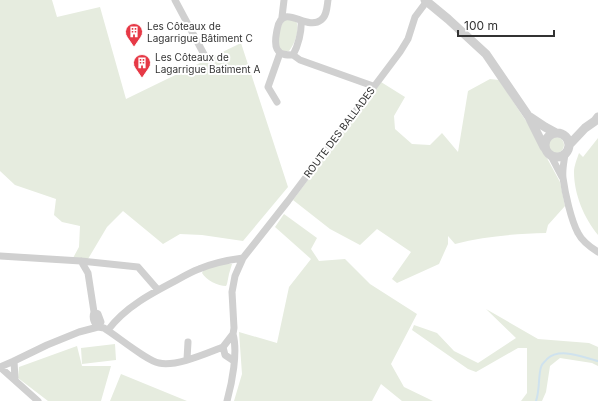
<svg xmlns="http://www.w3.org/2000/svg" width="598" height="401" font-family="Inter,sans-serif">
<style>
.green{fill:#e6ecdf}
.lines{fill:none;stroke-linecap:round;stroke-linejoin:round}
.stream{stroke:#cfe2ee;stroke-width:2}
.minor{stroke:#d0d0d0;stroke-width:7}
.tertiary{stroke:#d0d0d0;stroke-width:9}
.labels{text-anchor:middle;stroke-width:4;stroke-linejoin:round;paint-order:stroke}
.poi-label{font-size:10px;fill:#333;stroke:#fff;text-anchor:start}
.street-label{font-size:10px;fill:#333;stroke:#fff}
</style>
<rect width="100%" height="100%" fill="#fff"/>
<path class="green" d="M0,0H52L57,17L100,7L126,99L241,43L288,187L243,241L202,235L180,234L163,244L123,211L107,227L88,259L73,258L79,247L80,226L62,222L54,215L56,199L15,185L0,171Z
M286,19L296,21C300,29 295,44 289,51H284L279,49C278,38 278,27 286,19Z
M490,79L499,80L530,127L560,182L565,206L548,225L546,233C515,234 485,236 455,244L448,236V244L439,264L397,283L392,279L411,252L377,229L360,245L330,229L293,200L381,82L405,97L394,116L395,129L412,144L430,145L442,133L458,152L468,91Z
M548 145a8 8 0 1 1 16 0a8 8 0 1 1-16 0Z
M598,138V235C584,218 574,194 574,172C574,166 577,159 579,153L583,157Z
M284,214L317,238L311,249L319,261L345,259L370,284L417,314L391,364L404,387L433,401H402L381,384L372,401H234L242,374L239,332L277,343L289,287L311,259L275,227Z
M222,264H232L229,274L227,284L226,286C218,286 206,280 202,273L204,269Z
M486,309L538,339L589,343L598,347V366L592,363L560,358L550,366L546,392L542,401H521L527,393V348H518L476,372L468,369L412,330L414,325L437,333L454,351L478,363L516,338Z
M115,344L116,360L82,364L81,348Z
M77,346L82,366H111L101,401H48L18,378L19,367Z
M121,374L187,401H110Z"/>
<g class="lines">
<path class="stream" d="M536,401C540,390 538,377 541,367C542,363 545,362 547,359C560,347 582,357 598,361"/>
<path class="minor" d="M175,0L206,58
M328,0C327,6 327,16 321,20C306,32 282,0 277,30C276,36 274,43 277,49C280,55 287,55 293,55L300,60L373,86
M282,17L284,0
M293,55C298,46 302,31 301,21
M277,102L268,87L280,53
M565,154C564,162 562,170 563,178C565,193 571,220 578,233C582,241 590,247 598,252
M551,156L562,177
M0,256L81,261L138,267L158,290
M81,261L88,273L94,312C92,318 93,322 98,327L101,322L98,314L94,312
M108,330C125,307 152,293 177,280C184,276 191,272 199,269C213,263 228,260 243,258
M223,347L233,334L234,328L232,292L235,276L243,258L288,201L400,52L408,39L415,17L427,1
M223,347L225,355L234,361
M187,359L188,342
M14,361L15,379
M0,367L14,361L47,345L79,332L98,327L104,328C117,336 147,361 159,363C176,367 207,353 223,347
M0,367L38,401
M227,401C232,383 238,352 233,334"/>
<path class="tertiary" d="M425,0L448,19L486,54L529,117L544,147
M530,117L545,127L556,133
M545 145a12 12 0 1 1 24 0a12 12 0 1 1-24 0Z
M569,145L585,128L595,121L598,117"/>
</g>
<defs>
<symbol id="building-pin" viewBox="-11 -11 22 30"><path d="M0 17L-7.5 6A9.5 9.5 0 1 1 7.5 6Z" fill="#e63946" stroke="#fff"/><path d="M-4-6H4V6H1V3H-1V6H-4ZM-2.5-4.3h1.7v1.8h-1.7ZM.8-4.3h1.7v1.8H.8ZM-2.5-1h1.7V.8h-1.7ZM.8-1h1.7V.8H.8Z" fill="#fff"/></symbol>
</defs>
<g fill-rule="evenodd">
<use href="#building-pin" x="124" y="22" width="20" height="27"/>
<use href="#building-pin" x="132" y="53" width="20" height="27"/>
</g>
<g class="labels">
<g class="poi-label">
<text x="147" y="30">Les Côteaux de<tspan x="147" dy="12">Lagarrigue Bâtiment C</tspan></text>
<text x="155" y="61">Les Côteaux de<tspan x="155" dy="12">Lagarrigue Batiment A</tspan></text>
</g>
<g class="street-label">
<text transform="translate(339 132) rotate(-53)" y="4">ROUTE DES BALLADES</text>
</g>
</g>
<path d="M458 30v6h96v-6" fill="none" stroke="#333333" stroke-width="2"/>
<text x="464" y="30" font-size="12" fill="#333333" stroke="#ffffff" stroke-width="3" paint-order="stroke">100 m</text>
</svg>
